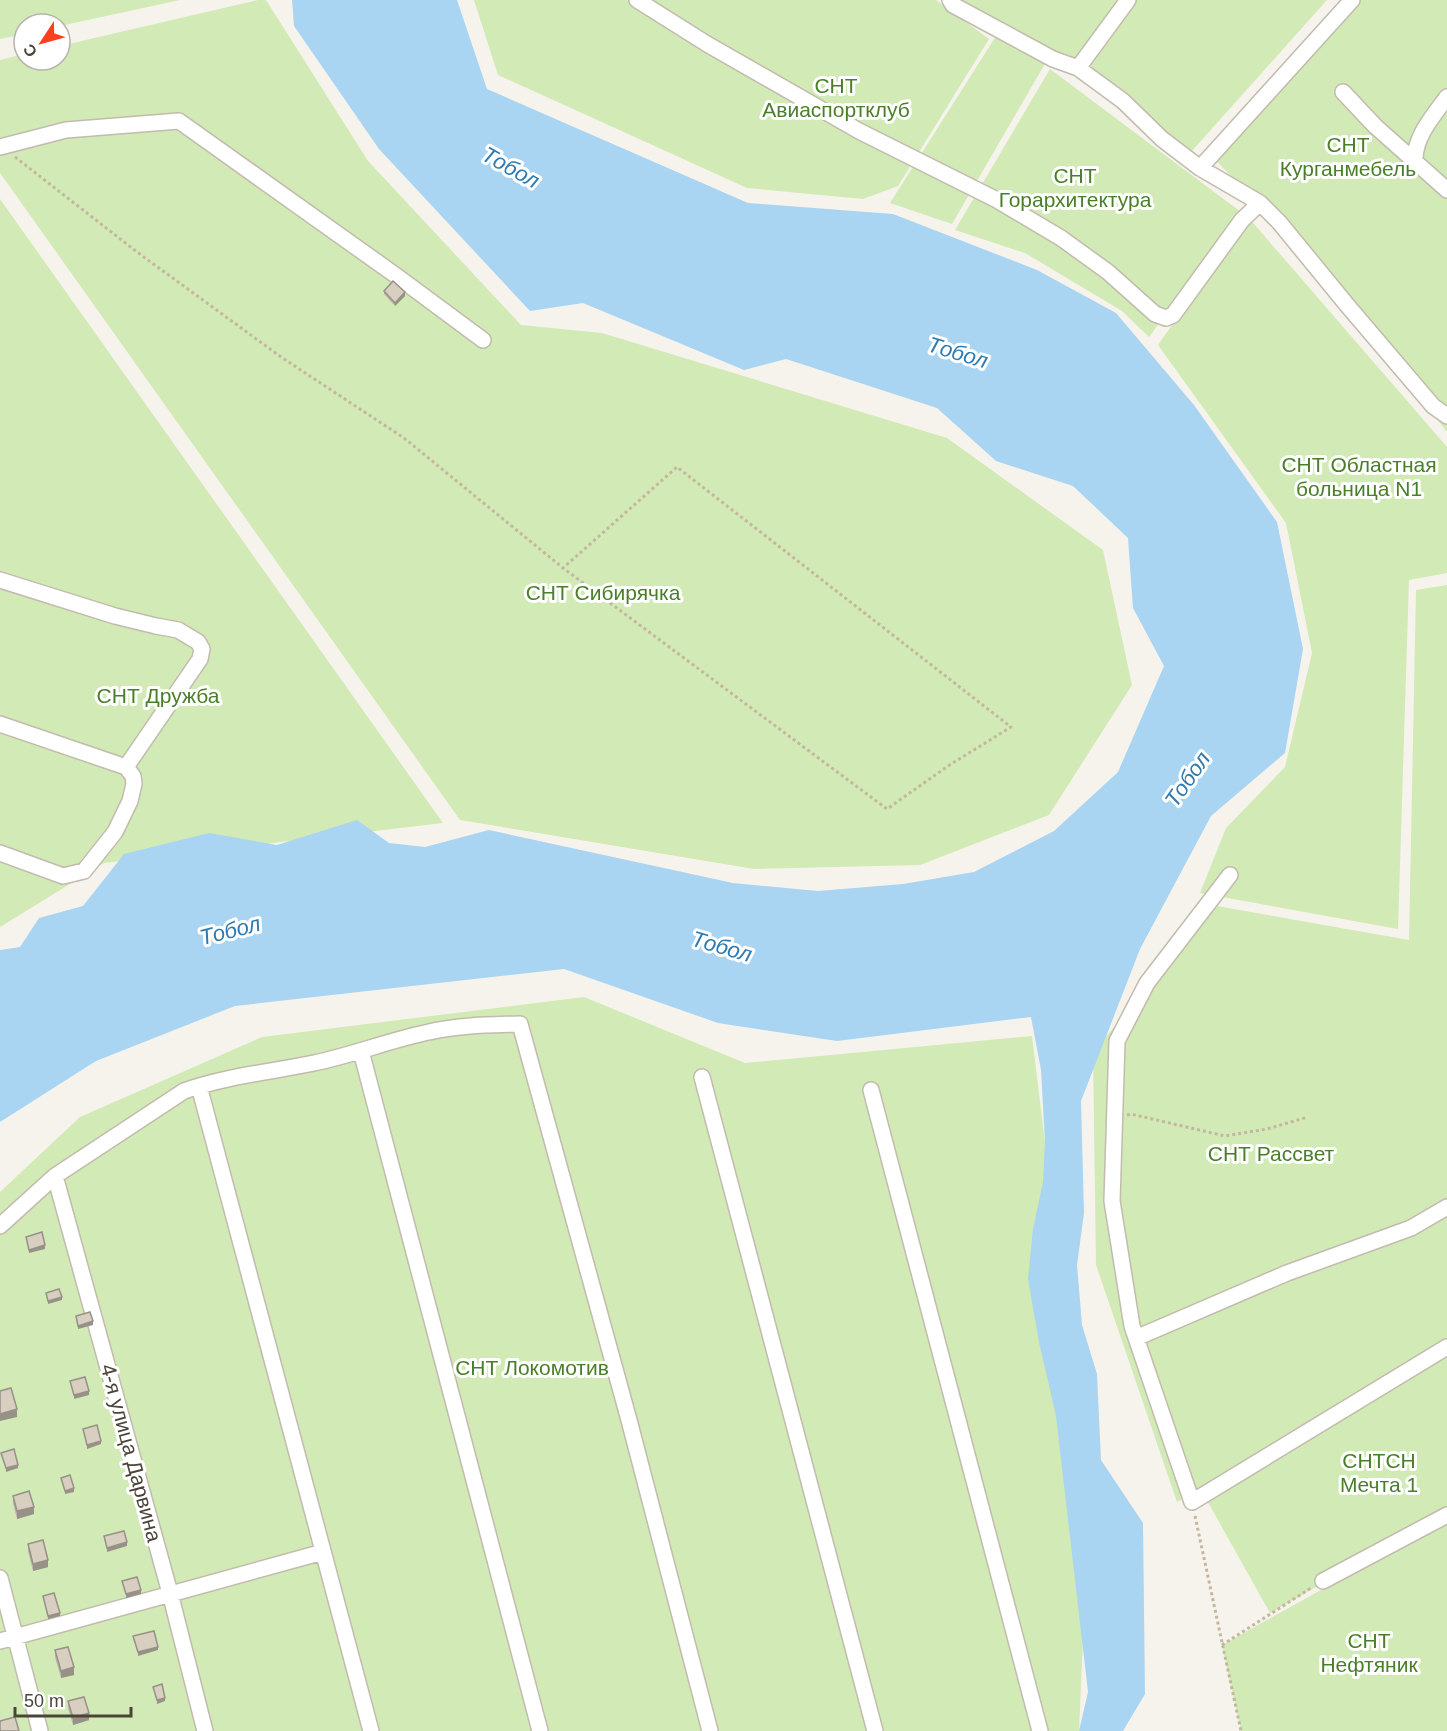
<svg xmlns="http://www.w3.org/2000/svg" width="1447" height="1731" font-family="Arial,sans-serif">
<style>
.green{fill:#d2eab5}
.water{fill:#a9d4f2}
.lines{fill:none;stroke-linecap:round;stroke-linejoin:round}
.minor-casing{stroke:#c2bbae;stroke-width:18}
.path{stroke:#c4b79f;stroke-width:3;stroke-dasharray:3 3;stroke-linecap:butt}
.minor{stroke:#fff;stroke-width:15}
.wall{fill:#bab2a6}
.shaded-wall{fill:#979187}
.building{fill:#d8cfc1;stroke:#979187;stroke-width:1.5}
.labels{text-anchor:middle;stroke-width:6;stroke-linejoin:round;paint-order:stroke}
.park-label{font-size:21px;fill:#4a7f2a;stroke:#fff}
.street-label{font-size:21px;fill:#4b4439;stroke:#fff}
.water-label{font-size:22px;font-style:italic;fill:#2e7ab2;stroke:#fff}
</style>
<rect width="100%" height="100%" fill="#f6f3ec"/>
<path class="green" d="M0,0H180L60,26V24H24V34L0,39Z
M258,0H266L368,161L521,325L602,333L947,438L1103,550L1132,685L1049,815L920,865L754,869L460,820L0,173V60L24,54V60H60V46Z
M474,0H936L989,39L898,186L863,199L747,188L498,75Z
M960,0H1327L1191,152L1053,50L952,224L890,203L1003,25Z
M1360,0H1447V432L1325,277L1213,157Z
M1050,69L1241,212L1149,337L1122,311L1025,253L955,230Z
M0,199L443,823L104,863L0,927Z
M1248,217L1447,447V573L1409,580L1398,929L1200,893L1226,828L1285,767L1312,653L1286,523L1158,345Z
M1447,585V1343L1177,1502L1096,1265L1093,1052L1217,906L1409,940L1416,590Z
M584,997L745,1063L1032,1036L1089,1504L1079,1731H0V1192L80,1117L262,1037Z
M1447,1355V1513L1270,1613L1205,1497Z
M1447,1520V1731H1241L1222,1645Z"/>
<path class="water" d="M292,0H457L487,89L748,203L893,214L1037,270L1116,313L1194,405L1277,522L1303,649L1285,753L1211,816L1140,949L1081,1101L1084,1213L1077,1265L1082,1325L1097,1374L1101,1460L1143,1523L1145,1694L1123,1731H1079L1088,1692L1056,1416L1039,1342L1028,1279L1033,1229L1043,1182L1045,1142L1041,1070L1031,1017L837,1041L718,1023L564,969L235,1006L96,1061L0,1122V950L20,947L39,918L83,906L124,854L209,833L277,845L357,820L389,843L425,847L489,830L733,883L818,891L903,884L974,872L1054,831L1118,772L1164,666L1133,608L1128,538L1073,486L996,461L937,408L786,359L744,370L583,303L530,311L379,149L294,26Z"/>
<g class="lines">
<defs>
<path id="minor" d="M637,0L707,44L859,131L997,200L1061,238L1108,272L1155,314L1166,318L1173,315L1242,220L1260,203
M950,0L953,5L1053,59L1078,68L1123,101L1162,139L1200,168L1260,203L1279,222L1347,305L1433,406L1447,416
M1078,68L1128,0
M1343,92L1375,126L1447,190
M0,147L66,130L179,121L398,277L483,340
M1415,161C1414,137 1434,115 1447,97
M1200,168L1352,0
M0,580L115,616L156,626L178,630L198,642L202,649L200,659L126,767L133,776L134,784L130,801L115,832L84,871L63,876L0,853
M0,724L126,767
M1230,875L1147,983L1117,1041L1112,1201L1132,1326L1192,1502L1447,1347
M361,1051L540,1731
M702,1077L875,1731
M199,1086L371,1731
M871,1090L1040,1731
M55,1176L170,1593L205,1731
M0,1226L55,1176L184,1091C226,1076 271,1072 314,1063C353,1055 390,1040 429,1032C458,1025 490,1025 520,1024L629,1420L710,1731
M1136,1338L1287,1273L1411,1228L1447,1207
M0,1578L40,1731
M1323,1581L1447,1515
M0,1641L323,1552"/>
</defs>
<use href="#minor" class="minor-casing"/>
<path class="path" d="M15,157L137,252L281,357L404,438L563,568L887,809L948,766L1011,727L677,467L563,568
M1127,1115L1131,1114L1225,1136L1267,1129L1308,1117
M1195,1516L1241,1731
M1222,1645L1311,1588"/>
<use href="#minor" class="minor"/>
</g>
<path class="wall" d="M384,291L405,296L395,306L384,294Z
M13,1496L34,1514L17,1519L13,1503Z
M28,1544L48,1567L33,1571L28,1551Z
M55,1650L74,1675L61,1678L55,1657Z
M68,1701L89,1720L73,1725L68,1708Z"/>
<path class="shaded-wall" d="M405,292V296L395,306V303Z
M45,1245V1249L29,1253V1250Z
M62,1297V1300L48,1304V1301Z
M93,1321V1325L78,1329V1326Z
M89,1391V1395L74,1399V1395Z
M17,1409V1417L0,1421V1414Z
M101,1441V1444L87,1449V1445Z
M18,1465V1468L6,1472V1468Z
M74,1488V1492L65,1494V1491Z
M34,1507V1514L17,1519V1511Z
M127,1542V1546L107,1552V1548Z
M48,1560V1567L33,1571V1564Z
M141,1590V1594L126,1598V1594Z
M60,1613V1616L48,1619V1616Z
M158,1647V1650L138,1656V1652Z
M74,1667V1675L61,1678V1671Z
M165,1698V1701L157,1704V1700Z
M89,1713V1720L73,1725V1718Z"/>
<path class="building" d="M393,281L405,292L395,303L384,291Z
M42,1232L45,1245L29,1250L26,1237Z
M59,1289L62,1297L48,1301L46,1293Z
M90,1312L93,1321L78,1326L76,1316Z
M85,1377L89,1391L74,1395L70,1381Z
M11,1388L17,1409L0,1414V1391Z
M97,1425L101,1441L87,1445L83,1429Z
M14,1449L18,1465L6,1468L1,1453Z
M70,1475L74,1488L65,1491L61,1478Z
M29,1491L34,1507L17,1511L13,1496Z
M124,1531L127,1542L107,1548L104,1536Z
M43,1540L48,1560L33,1564L28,1544Z
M137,1577L141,1590L126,1594L122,1581Z
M54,1593L60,1613L48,1616L43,1596Z
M154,1631L158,1647L138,1652L133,1636Z
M68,1647L74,1667L61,1671L55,1650Z
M162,1684L165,1698L157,1700L153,1687Z
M84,1697L89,1713L73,1718L68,1701Z
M15,1717L19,1731H0V1721Z"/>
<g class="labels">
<g class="park-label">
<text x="836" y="93">СНТ<tspan x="836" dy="24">Авиаспортклуб</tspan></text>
<text x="1348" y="152">СНТ<tspan x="1348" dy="24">Курганмебель</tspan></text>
<text x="1075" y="183">СНТ<tspan x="1075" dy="24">Горархитектура</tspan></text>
<text x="1359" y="472">СНТ Областная<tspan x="1359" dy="24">больница N1</tspan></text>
<text x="603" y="600">СНТ Сибирячка</text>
<text x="158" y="703">СНТ Дружба</text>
<text x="1271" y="1161">СНТ Рассвет</text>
<text x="532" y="1375">СНТ Локомотив</text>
<text x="1379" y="1468">СНТСН<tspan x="1379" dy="24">Мечта 1</tspan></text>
<text x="1369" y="1648">СНТ<tspan x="1369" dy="24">Нефтяник</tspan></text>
</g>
<g class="street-label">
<text transform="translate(131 1453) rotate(75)" y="7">4-я улица Дарвина</text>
</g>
<g class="water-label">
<text transform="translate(511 167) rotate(29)" y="8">Тобол</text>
<text transform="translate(958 352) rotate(17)" y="8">Тобол</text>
<text transform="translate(1187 779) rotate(-55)" y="8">Тобол</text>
<text transform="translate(230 930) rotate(-14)" y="8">Тобол</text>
<text transform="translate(722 946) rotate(16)" y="8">Тобол</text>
</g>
</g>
<g transform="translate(42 42) rotate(234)"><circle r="28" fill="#ffffff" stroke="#b7b4b0" stroke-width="1.5"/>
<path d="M0-4.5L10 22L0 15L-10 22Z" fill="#fc3f1d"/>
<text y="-9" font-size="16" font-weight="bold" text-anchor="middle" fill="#4b4439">С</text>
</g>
<path d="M15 1707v9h116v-9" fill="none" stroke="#4b4439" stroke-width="3"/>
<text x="24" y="1707" font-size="18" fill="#4b4439" stroke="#ffffff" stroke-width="4.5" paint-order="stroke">50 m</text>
</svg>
